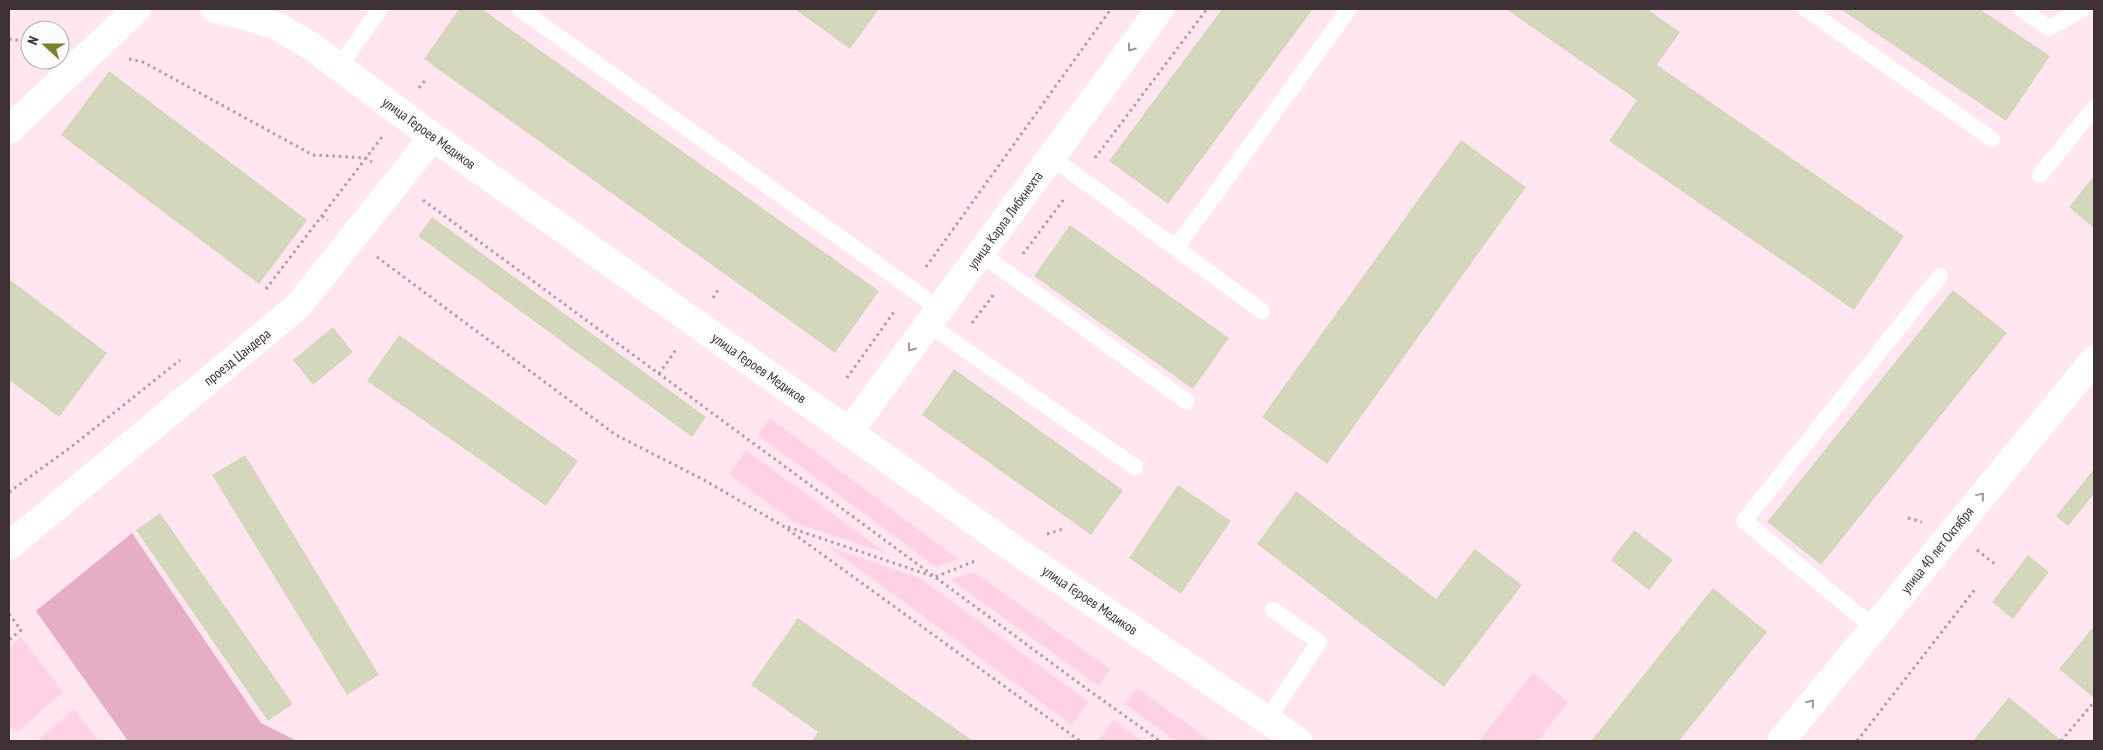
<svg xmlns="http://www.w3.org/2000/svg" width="2103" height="750" font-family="'PT Sans Narrow',sans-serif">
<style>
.green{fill:#ffd1e4}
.forest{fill:#e6adc6}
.building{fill:#d4d7bb}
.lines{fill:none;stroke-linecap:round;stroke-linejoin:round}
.path{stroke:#b09ca4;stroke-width:3;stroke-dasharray:2.5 4;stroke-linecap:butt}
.lane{stroke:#fff;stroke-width:16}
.street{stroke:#fff;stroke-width:28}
.secondary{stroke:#fff;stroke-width:28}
.oneway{stroke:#9e989a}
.labels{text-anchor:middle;stroke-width:4.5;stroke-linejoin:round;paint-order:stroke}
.street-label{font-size:14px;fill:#3d3136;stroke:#fbfbfb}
</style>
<rect width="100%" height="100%" fill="#ffe6f0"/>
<path class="green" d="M770,418L958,559L936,567L758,435Z
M746,450L886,553L795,523L729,474Z
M829,547L920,578L1089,702L1072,725Z
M974,572L1110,669L1099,686L951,580Z
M21,637L63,692L18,731L9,727V648Z
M1533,673L1568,702L1538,741H1479Z
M1137,688L1211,741H1176L1125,704Z
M74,709L99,741H37Z
M1113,720L1142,741H1098Z"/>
<path class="forest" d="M132,533L261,723L297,741H128L36,611Z"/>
<path class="building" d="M459,9H482L879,291L835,353L424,59Z
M797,9H879L850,49L796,10Z
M1222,9H1313L1168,204L1109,161Z
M1506,9H1647L1680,32L1657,65L1904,236L1854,310L1609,141L1637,100Z
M1840,9H1980L2050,56L2006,121Z
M109,71L307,220L259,284L61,135Z
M1461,140L1526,187L1327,464L1262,417Z
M2094,176V228L2069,207Z
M432,217L706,417L692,437L418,236Z
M1070,225L1229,338L1193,389L1034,276Z
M9,279L107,353L59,417L9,380Z
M1953,290L2007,333L1821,565L1767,522Z
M333,327L353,352L313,385L293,360Z
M399,335L578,461L546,506L367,381Z
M954,369L1123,490L1091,535L922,415Z
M245,455L379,675L347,695L212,475Z
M2094,469V494L2068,526L2056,516Z
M1178,485L1231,521L1181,594L1129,558Z
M1296,491L1436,599L1475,549L1522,585L1444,687L1257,544Z
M160,513L293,704L268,721L136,530Z
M1634,530L1673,560L1649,590L1611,560Z
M2028,555L2049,572L2013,619L1992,602Z
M1713,588L1767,632L1679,741H1591Z
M798,618L973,741H812L818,732L751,685Z
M2094,626V698L2059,669Z
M2009,697L2062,741H1973Z"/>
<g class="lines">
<path class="path" d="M9,39L30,42
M129,59L143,62L313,155L366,158L372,162
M419,88L427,78
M1095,158L1207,9
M423,200L1087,689L1160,741
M322,216L328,220
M1023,254L1064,199
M377,257L616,435L704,480L783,526L1080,741
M926,267L1111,9
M266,289L382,137
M713,298L720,287
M972,323L994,294
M659,374L677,348
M847,378L896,309
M9,492L71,447L180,360
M1908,518L1922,522
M788,527L935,577L975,561
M1047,534L1063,529
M1977,550L1995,564
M9,614L21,630L9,640
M1857,741L1976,588
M2061,741L2094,702"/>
<path class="lane" d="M520,9L940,309
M1806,9L1992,139
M2021,9L2049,28L2083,9
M339,67L380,9
M1051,157L1262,311
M2040,175L2094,108
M1176,248L1349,9
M980,253L1186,401
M928,324L1135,467
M1873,627L1744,521L1940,276
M1267,720L1319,642L1273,610"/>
<path class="street" d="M215,9L242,15L277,26L311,46L433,137L849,432
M9,130L137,9
M9,546L298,306L433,137"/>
<path class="secondary" d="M1160,9L849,432L1011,547L1298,741
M1781,741L2094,360"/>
</g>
<defs><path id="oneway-chevron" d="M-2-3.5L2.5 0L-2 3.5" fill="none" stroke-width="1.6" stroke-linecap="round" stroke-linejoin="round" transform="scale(1.25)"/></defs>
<g class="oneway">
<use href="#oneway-chevron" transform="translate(1131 48) rotate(126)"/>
<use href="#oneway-chevron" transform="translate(911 348) rotate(126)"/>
<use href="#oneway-chevron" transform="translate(1981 496) rotate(-50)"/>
<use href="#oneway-chevron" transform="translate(1811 703) rotate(-51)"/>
</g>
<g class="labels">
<g class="street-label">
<text transform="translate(429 133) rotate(36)" y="5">улица Героев Медиков</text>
<text transform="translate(1005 220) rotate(-54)" y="5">улица Карла Либкнехта</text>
<text transform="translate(237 357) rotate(-39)" y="5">проезд Цандера</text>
<text transform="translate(759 368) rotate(35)" y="5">улица Героев Медиков</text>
<text transform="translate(1937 550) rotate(-51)" y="5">улица 40 лет Октября</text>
<text transform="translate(1090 600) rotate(34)" y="5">улица Героев Медиков</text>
</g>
</g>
<rect width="2103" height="750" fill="none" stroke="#3d3136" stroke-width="20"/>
<g transform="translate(45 45) rotate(291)"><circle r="24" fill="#fbfbfb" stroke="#afaaac"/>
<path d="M0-4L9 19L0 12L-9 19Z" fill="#7c802a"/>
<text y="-8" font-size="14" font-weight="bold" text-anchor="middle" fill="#3d3136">N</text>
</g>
</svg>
